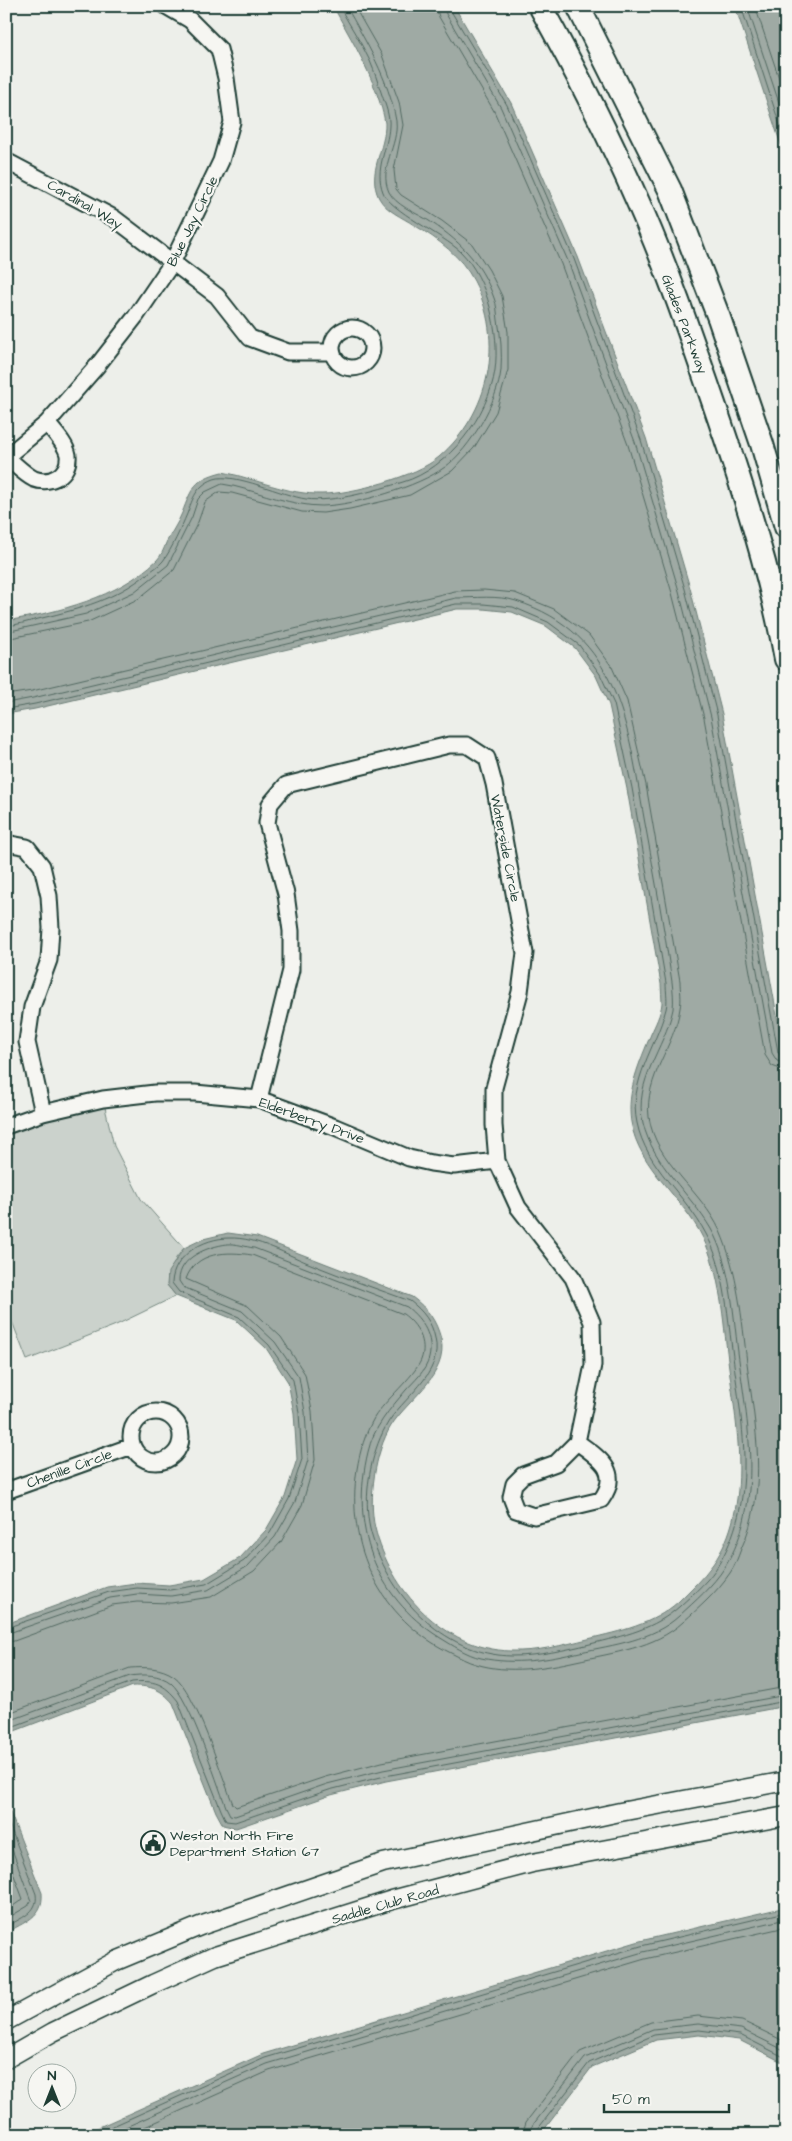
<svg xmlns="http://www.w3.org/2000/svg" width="792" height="2141" font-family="'Architects Daughter',sans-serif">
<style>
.green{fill:#cbd2cc;stroke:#758880}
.water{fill:#9faaa4;stroke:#6c7e77}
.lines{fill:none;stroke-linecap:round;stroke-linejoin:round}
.shore{stroke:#526961;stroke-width:1}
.minor-casing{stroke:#1f3d34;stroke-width:19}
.tertiary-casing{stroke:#1f3d34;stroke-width:21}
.primary-casing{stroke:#1f3d34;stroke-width:26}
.minor{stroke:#f6f6f2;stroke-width:15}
.tertiary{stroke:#f6f6f2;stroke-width:18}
.primary{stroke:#f6f6f2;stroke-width:22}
.labels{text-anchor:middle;stroke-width:4.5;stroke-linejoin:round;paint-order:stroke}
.street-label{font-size:14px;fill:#1f3d34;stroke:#f6f6f2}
.poi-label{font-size:14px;fill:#1f3d34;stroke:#f6f6f2;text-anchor:start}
</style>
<rect width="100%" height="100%" fill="#edefea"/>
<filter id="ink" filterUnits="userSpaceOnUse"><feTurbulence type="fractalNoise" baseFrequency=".02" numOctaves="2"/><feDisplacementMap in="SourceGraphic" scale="10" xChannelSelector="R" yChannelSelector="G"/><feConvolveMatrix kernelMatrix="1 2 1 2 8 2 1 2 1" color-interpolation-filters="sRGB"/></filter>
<g filter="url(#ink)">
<path class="green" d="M103,1099L114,1146L141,1199L184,1248L176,1258L167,1285L176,1296L116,1325L27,1360L6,1306V1126Z"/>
<path class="water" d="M333,6H454L511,103L578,257L646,438L690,588L722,714L786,1065V1706L386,1781L331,1795L236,1828L223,1825L216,1812L173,1703C161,1689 152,1686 133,1686L12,1732L6,1736V1624L107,1587L136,1583L169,1585L204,1579L240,1558L266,1530L285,1497L297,1459L294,1413L288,1382L266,1348L236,1320L176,1296L167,1285L168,1272L184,1248L203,1239L228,1233L257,1237L412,1297C428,1309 436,1320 441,1339C449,1375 408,1399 391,1426C375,1452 368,1499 375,1528C390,1590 443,1649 511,1651C537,1652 563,1645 588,1639C621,1631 652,1625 678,1602C690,1590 703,1578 713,1564C754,1506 736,1424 728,1360C723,1319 721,1275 703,1238C683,1197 639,1169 631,1122C626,1091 640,1062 651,1034C655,1025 661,1014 662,1003C662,997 661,990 661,984L627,789L609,705L596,676L575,648L546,626L512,612L483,609H457L35,709L6,714V621C59,612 117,598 157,560C161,556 164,549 166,543C171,533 178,523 182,513C192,488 194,479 222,472C255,478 288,495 322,494C352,494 417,476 439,457C490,413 505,341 474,281C461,256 439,240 414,225C402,217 386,211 379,198C366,172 386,149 385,123C384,114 380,103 377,94C365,61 350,37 333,6Z
M735,6H786V160Z
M6,1802L42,1893C44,1917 24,1922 6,1933Z
M786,1907V2064L739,2040L699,2035L656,2040L592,2067L540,2135H81L263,2054L640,1941Z"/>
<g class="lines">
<path class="shore" d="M436,6L439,17L494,111L561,264L628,445L672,593L704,718L765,1055L772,1066L786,1071
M444,6L446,14L501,108L568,261L635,442L679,591L711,717L772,1053L777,1061L786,1063
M450,6L451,11L507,105L574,259L641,440L685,589L717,715L778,1052L781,1056L786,1057
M741,6L786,144
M747,6L786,124
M755,6L786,99
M6,626C18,625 30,621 42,618C80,609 116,599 147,574C152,570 159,566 163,561C172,549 181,528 187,514C193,498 196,486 214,479C234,472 284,496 306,499C334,503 376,490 403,482C448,469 489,415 495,370C500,333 488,279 461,252C443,235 389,210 383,192C374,169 388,149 389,126C390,116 385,104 382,95C378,84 375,72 370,61C361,42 349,24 339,6
M6,632L86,614L134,592L168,565L192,517L198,499L205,492L222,484L233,486C262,493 293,506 322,506C356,505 418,487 445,467C470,449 498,401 501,370C502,354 501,336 498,320C497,313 497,305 494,298C481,261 458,239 426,219C414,212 396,205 389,192C378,168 399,145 396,121C389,79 366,42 346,6
M6,639L88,622L138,599L174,570L198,522L205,502L219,492L232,493L302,512L323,513L350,509L410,495L452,471L474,448L496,412L508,370V332L502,296L489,270L472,244L442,221L401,195L396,189L394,170L403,125L399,102L382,55L354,6
M6,695L32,691L455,591L484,590L515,593L554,609L589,635L612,667L627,701L646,785L680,981C680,989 682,999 680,1008C675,1046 644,1077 649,1117C655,1162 702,1191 720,1231C738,1272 742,1319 747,1363C755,1426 769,1489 741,1549C738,1557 735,1566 730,1573C717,1592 700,1607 683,1622C655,1648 612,1653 576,1661C544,1668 508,1674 476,1664C468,1662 459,1657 451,1653C380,1619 345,1546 357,1469C360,1451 365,1434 374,1418C385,1400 414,1377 421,1360C428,1342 417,1324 403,1314L252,1255C228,1251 196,1251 186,1279L248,1306L281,1337L305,1374L312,1411L315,1460L302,1505L281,1542L254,1571L211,1597L171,1603L137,1602L112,1605L14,1641L6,1642
M6,703L33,698L456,598C475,598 498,595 516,601C619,633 628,727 644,818C654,872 664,927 672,982C673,990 674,1000 673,1009C665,1048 633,1081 643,1123C653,1165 690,1193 711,1229C731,1265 733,1312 738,1352C747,1424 765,1501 725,1567C713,1586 695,1601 679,1616C653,1640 613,1645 580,1652C547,1660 515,1665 481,1658C467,1655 452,1645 439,1637C374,1596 350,1526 368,1452C373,1428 390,1409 406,1390C414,1381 426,1371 429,1358C434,1337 423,1320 407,1307L254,1248C246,1247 236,1243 227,1244C207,1247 179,1257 179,1281L183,1287L242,1311L275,1342L299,1377L305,1412L308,1460L295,1502L275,1537L248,1566L208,1590L171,1596L137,1594L110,1598L6,1634
M6,709L35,704L456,604H483L513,607L548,622L579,645L600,674L614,704L632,788L666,983C666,992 668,1001 666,1009C656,1047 628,1082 637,1123C646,1167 686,1195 706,1234C725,1268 727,1311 732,1349C741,1422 759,1494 720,1562C711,1579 694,1593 680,1606C655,1629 623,1636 590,1644C565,1650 539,1656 512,1656C442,1655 386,1593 370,1529C363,1497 370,1455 386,1426C401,1398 444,1375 435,1338C432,1322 423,1311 410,1301C377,1289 345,1278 313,1265C287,1255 258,1237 229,1238C203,1238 173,1256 172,1283L179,1292L239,1317L269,1345L293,1380L299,1413L302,1459L289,1499L270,1533L244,1561L206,1584L170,1590L137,1588L109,1592L6,1628
M6,1714L130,1668C145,1667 161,1667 174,1676C195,1690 222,1777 233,1804L236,1807L325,1777L382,1762L786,1687
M6,1722L130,1676C143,1674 160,1674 171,1683C190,1699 216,1780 226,1807L230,1815L235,1816L327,1784L383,1770L786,1695
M6,1729L132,1682C154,1680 164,1683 178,1701L221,1810L226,1821L235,1822L329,1790L385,1776L786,1701
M6,1816L36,1894C39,1913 20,1918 6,1927
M6,1833L31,1901L28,1906L6,1919
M6,1854L23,1899L6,1911
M93,2135L265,2058L641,1946L786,1912
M108,2135L267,2064L643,1952L786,1919
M127,2135L269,2071L645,1959L786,1927
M522,2135L526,2122L580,2052L651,2022L698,2016L742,2021L786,2042
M530,2135L532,2126L585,2058L653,2029L698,2024L741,2029L786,2051
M536,2135L537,2130L589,2063L654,2035L699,2030L740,2035L786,2058"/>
<defs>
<path id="minor" d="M6,161L114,218L217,296L250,338L288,352H332
M332 348a20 20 0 1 1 40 0a20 20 0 1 1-40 0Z
M6,457L47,423L97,366L136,316L172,263L221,161L232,122L226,78L219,49L190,20L166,6
M6,457C15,464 24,474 34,479C50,485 70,475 68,455C66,444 54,432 47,423
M6,843L27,847L42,866L49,896L51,928L49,960L32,1007L27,1042L43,1113
M259,1099L291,970V931L286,894L267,823L270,804L286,785L449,745H467L487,758L494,784L525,953L520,992L494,1088V1125L497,1161L518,1207L573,1278L592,1322L593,1365L577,1442L556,1463L523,1475L514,1484L511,1497L516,1510L534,1516L601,1500C622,1471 599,1458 577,1442
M6,1126L43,1113L103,1099L155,1093H195L259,1099L335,1127L409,1158L431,1163L454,1166L497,1161
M131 1437a25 25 0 1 1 50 0a25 25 0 1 1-50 0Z
M6,1491L132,1446"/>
<path id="tertiary" d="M6,2021L116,1961L200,1926L383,1863L620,1812L786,1781
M6,2059L53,2032L153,1984L215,1956L392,1900L532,1863L786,1816"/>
<path id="primary" d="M540,6C575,69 609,136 638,202C667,267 690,334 713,401C742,485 770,571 786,659
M578,6L670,190L719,318L762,444L786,527"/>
</defs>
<use href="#minor" class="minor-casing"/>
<use href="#tertiary" class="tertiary-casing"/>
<use href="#primary" class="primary-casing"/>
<use href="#minor" class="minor"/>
<use href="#tertiary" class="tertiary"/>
<use href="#primary" class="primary"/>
</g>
</g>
<defs>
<symbol id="civic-ring" viewBox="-11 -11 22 22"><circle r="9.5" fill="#f6f6f2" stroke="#1f3d34" stroke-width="1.5"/><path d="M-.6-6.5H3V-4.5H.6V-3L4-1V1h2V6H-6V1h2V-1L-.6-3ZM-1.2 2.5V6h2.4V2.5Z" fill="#1f3d34"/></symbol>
</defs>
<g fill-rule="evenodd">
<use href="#civic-ring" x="139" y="1829" width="28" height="28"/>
</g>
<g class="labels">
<g class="street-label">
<text transform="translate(85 204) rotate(30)" y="5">Cardinal Way</text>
<text transform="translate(192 221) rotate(-64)" y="5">Blue Jay Circle</text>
<text transform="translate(685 324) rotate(69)" y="5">Glades Parkway</text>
<text transform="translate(506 848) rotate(79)" y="5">Waterside Circle</text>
<text transform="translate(312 1120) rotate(20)" y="5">Elderberry Drive</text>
<text transform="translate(69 1468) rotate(-20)" y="5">Chenille Circle</text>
<text transform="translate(385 1904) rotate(-16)" y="5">Saddle Club Road</text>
</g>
<g class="poi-label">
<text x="170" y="1840">Weston North Fire<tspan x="170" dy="16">Department Station 67</tspan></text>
</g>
</g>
<rect width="792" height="2141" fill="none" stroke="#f6f6f2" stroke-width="25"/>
<rect x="12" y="12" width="767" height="2116" fill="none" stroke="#1f3d34" stroke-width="2" filter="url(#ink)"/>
<g transform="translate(52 2088)"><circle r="24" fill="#f6f6f2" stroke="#a0aca6"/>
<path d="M0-4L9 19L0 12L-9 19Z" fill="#1f3d34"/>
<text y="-8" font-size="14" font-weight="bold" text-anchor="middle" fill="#1f3d34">N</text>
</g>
<path d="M604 2104v8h125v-8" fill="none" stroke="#1f3d34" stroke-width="2.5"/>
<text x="612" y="2104" font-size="15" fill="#1f3d34" stroke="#f6f6f2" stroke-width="4" paint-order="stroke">50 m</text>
</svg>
